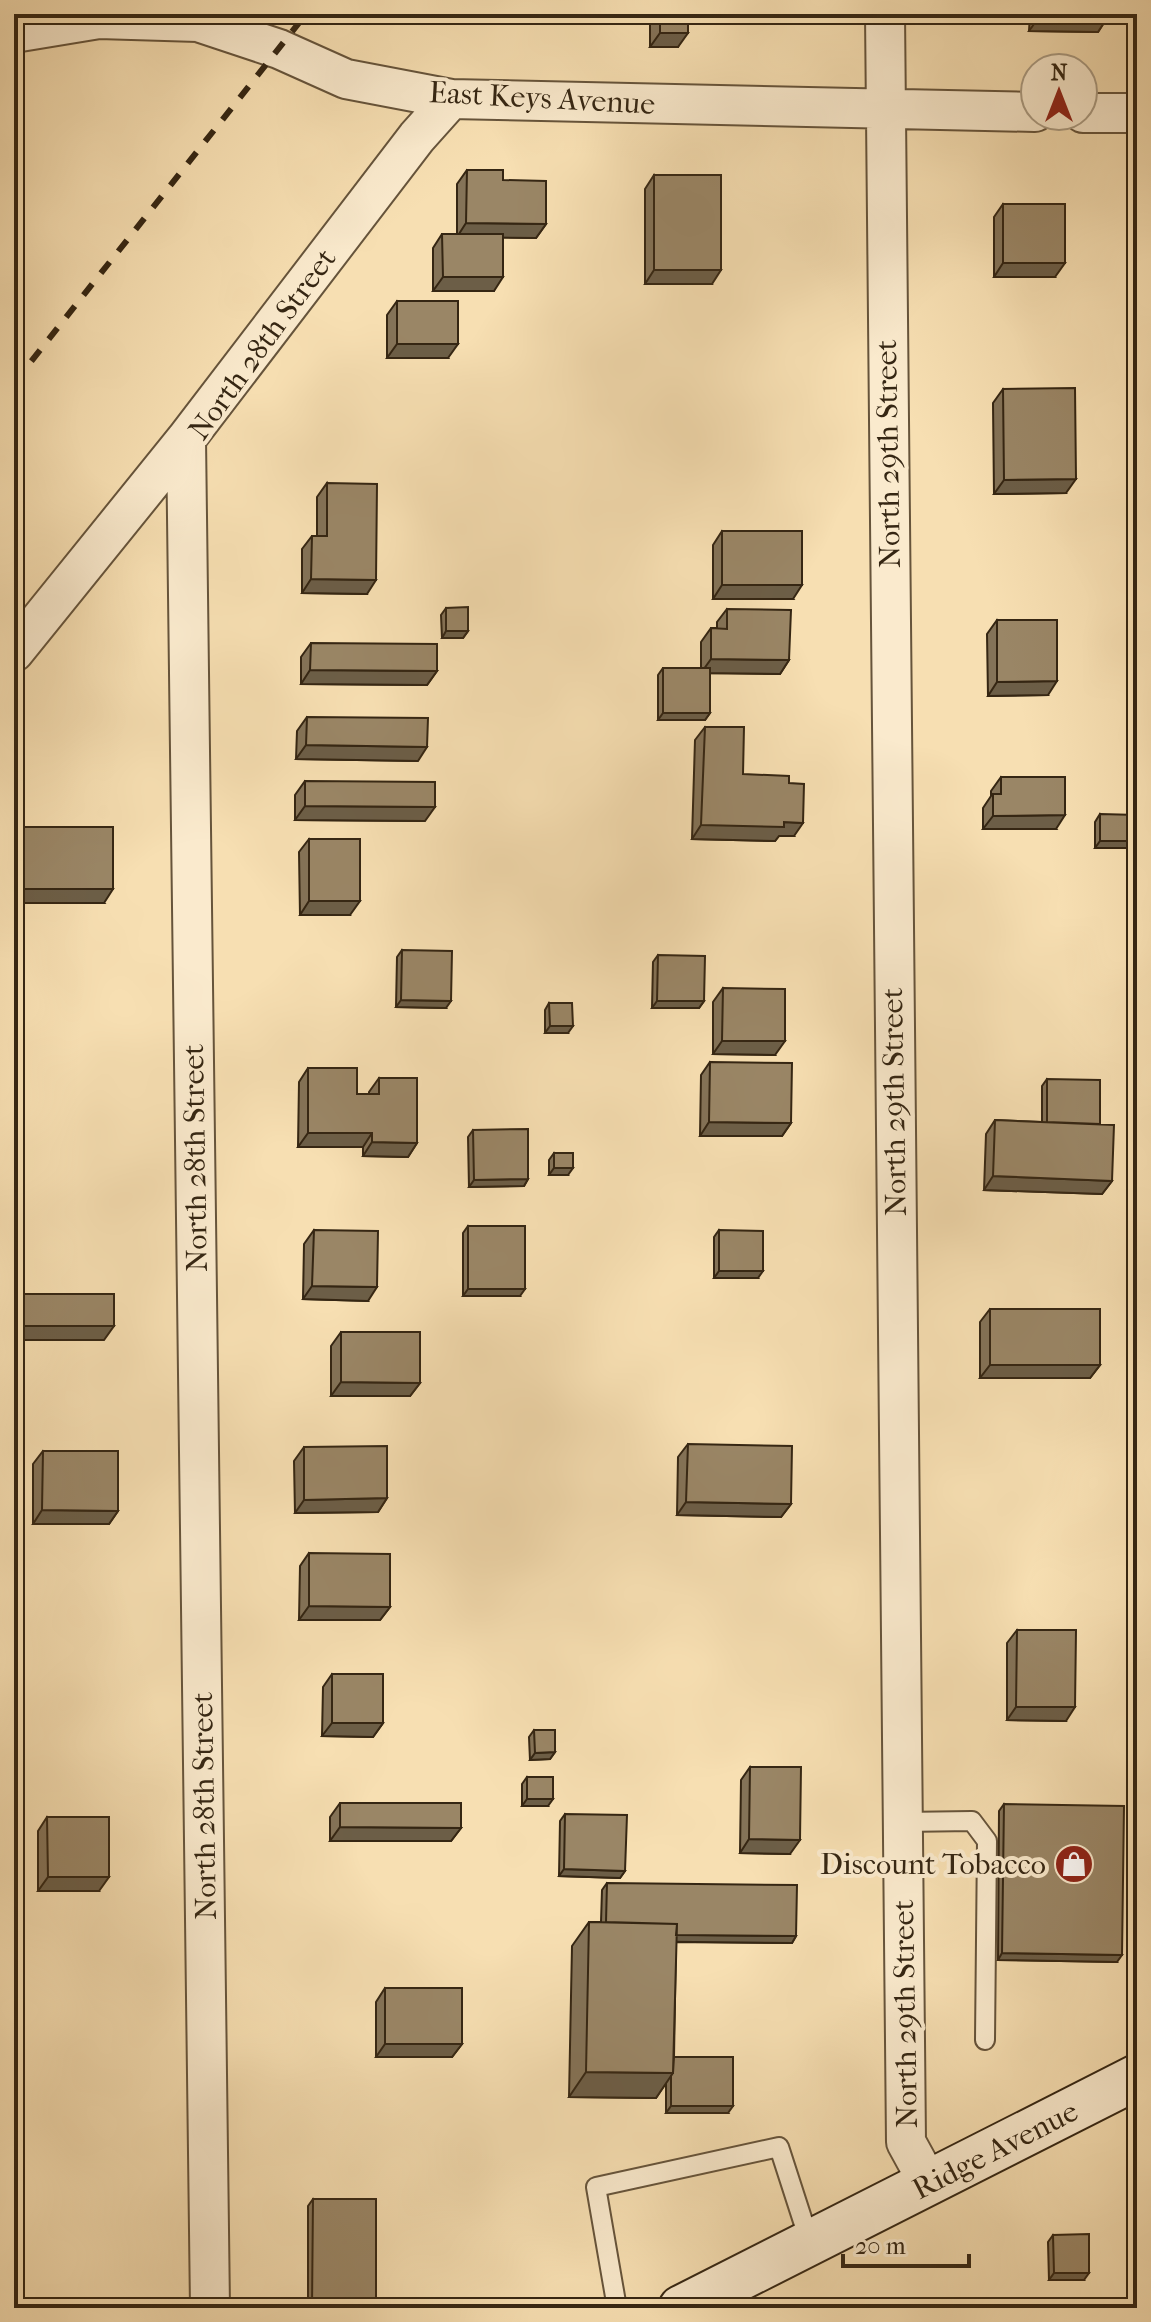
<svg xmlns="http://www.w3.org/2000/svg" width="1151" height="2322" font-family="'IM FELL French Canon',serif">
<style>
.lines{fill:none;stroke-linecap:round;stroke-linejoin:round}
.lane-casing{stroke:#66543b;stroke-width:22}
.street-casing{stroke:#66543b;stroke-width:42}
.secondary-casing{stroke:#352613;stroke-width:48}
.lane{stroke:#faeacd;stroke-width:18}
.street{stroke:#faeacd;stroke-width:38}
.secondary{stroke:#faeacd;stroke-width:44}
.rail{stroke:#352613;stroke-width:6;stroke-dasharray:14 14;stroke-linecap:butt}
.wall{fill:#847358;stroke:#352613;stroke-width:2}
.shaded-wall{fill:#6c5e47;stroke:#352613;stroke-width:2}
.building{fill:#9a8666;stroke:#352613;stroke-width:2}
.labels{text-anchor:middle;stroke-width:8;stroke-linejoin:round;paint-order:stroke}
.street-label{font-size:30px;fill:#352613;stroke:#faeacd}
.poi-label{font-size:30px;fill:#352613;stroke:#faeacd;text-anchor:end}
</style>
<rect width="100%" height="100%" fill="#f7dfb2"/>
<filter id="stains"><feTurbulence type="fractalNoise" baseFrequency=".0025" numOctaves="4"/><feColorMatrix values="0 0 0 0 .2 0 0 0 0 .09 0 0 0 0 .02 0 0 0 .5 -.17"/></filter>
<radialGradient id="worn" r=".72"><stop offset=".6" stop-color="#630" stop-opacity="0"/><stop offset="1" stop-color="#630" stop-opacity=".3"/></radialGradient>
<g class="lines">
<defs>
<path id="lane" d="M902,1822L972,1821L987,1841L985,2040
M617,2308L596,2187L779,2147L810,2243"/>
<path id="street" d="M885,14L906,2142L929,2184
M14,33L99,19L198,22L279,49L346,79L451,99L1035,112
M1083,113H1137
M14,652L186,439
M210,2308L186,439L417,137L451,99"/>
<path id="secondary" d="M681,2308L1137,2077"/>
</defs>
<use href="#lane" class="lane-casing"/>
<use href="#street" class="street-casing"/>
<use href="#secondary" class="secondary-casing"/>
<use href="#lane" class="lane"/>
<use href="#street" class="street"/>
<use href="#secondary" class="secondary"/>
<path class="rail" d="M14,383L306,14"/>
</g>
<path class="wall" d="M650,14H688L678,47H650Z
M1030,14H1108L1107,18L1098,32L1029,31Z
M467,170L503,180L546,224L536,238L503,237L494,291H433V248L442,234H457V184Z
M654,175L712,284H645V189Z
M1003,204L1055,277H994V217Z
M397,301L448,358H387V315Z
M1003,389L1066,493L994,494L993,403Z
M327,483L367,594L302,593V549L312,536H317V497Z
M722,531L793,599H713V545Z
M446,608L468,631L463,638H442L441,615Z
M727,609L789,660L780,674L710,673V713L705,720H658V675L663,668H701V642L711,628H717V622Z
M997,620L1048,695L988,696L987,634Z
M311,643L437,671L427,685L301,684V657Z
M307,717L418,761L296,759L297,731Z
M705,727L743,774L794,836H779L775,841L692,839L695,740Z
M1001,777L1056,829H983V808L991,796V791Z
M305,781L425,821L295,820V795Z
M1100,814L1132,848H1095V822Z
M22,827L104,903H14V839Z
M309,839L350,915H300L299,852Z
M402,950L446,1008L396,1007L397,957Z
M658,955L704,1001L699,1008H652L653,962Z
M723,988L775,1055L713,1054V1002Z
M549,1003L568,1033H545V1010Z
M710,1062L791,1123L782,1136H700L701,1075Z
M308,1068L357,1094H369V1092L379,1078L417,1143L408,1157L363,1156V1147H298L299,1082Z
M1047,1079L1100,1124L1112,1181L1102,1194L984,1190L986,1134L995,1120L1042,1122V1086Z
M473,1130L528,1179L524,1186L469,1187L468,1137Z
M554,1153L568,1175H549V1160Z
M468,1226L520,1296H463V1233Z
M314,1230L368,1301L303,1299L304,1244Z
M719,1230L758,1278H714V1237Z
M990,1309L1100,1365L1090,1378H980V1322Z
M341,1332L420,1383L410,1396H331V1346Z
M688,1444L791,1504L781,1517L677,1515L678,1457Z
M304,1447L387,1498L378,1512L295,1513L294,1461Z
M43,1451L118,1511L109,1524H33V1464Z
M309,1553L390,1607L380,1620H299L300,1566Z
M1017,1630L1066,1721L1007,1720V1643Z
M332,1674L383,1723L373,1737L322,1736L323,1687Z
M534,1730L555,1752L550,1759L530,1760L529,1737Z
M750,1767L790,1854L740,1853L741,1780Z
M527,1777L548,1806H522V1784Z
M340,1803L461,1828L451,1841H330V1817Z
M1004,1804L1117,1962L998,1960L999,1811Z
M565,1814L625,1871L620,1878L559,1876L560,1821Z
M47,1817L99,1891H38V1831Z
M607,1883L796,1936L792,1943L676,1942L674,2057L728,2113H666V2083L656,2098L569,2097L572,1946L589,1922H601L602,1890Z
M385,1988L462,2044L452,2057H376V2002Z
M313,2199L376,2308H308V2206Z
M1137,2224V2305H1130L1129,2235Z
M1053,2235L1084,2280H1049L1048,2242Z"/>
<path class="shaded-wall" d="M1039,17L1107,18L1098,32L1029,31Z
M660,33H688L678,47H650Z
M466,223L546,224L536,238L457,237Z
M1003,263H1065L1055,277H994Z
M654,270H721L712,284H645Z
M443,277H503L494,291H433Z
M397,344H458L448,358H387Z
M1076,479L1066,493L994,494L1004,480Z
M311,579L376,580L367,594L302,593Z
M722,585H802L793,599H713Z
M446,631H468L463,638H442Z
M711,659L789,660L780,674L701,673Z
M310,670L437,671L427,685L301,684Z
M1057,681L1048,695L988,696L997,682Z
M663,713H710L705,720H658Z
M306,745L427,747L418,761L296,759Z
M305,806L435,807L425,821L295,820Z
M1065,815L1056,829H983L993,816Z
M784,822L803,823L794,836H779L775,841L692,839L701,825Z
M1100,841H1137L1132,848H1095Z
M22,889H113L104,903H14Z
M309,901H360L350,915H300Z
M401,1000L451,1001L446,1008L396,1007Z
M657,1001H704L699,1008H652Z
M550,1026H573L568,1033H545Z
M722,1041H785L775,1055L713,1054Z
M709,1122L791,1123L782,1136H700Z
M308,1133H372L363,1147H298Z
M372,1142L417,1143L408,1157L363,1156Z
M554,1168H573L568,1175H549Z
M993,1176L1112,1181L1102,1194L984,1190Z
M528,1179L524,1186L469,1187L474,1180Z
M719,1271H763L758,1278H714Z
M312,1286L377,1287L368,1301L303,1299Z
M468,1289H525L520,1296H463Z
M14,1326H114L104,1340H14Z
M990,1365H1100L1090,1378H980Z
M341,1382L420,1383L410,1396H331Z
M387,1498L378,1512L295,1513L304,1500Z
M686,1502L791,1504L781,1517L677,1515Z
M42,1510L118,1511L109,1524H33Z
M309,1606L390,1607L380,1620H299Z
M1016,1707H1075L1066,1721L1007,1720Z
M332,1723H383L373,1737L322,1736Z
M555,1752L550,1759L530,1760L535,1753Z
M527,1799H553L548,1806H522Z
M340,1827L461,1828L451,1841H330Z
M749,1839L800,1840L790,1854L740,1853Z
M564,1869L625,1871L620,1878L559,1876Z
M48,1877H109L99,1891H38Z
M606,1934L796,1936L792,1943L601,1941Z
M1002,1953L1122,1955L1117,1962L998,1960Z
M385,2044H462L452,2057H376Z
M586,2072L673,2073L656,2098L569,2097Z
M671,2106H733L728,2113H666Z
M1054,2273H1089L1084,2280H1049Z
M1137,2295V2305H1130Z"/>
<path class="building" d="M660,14H688V33H660Z
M1039,14H1108L1107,18L1039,17Z
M467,170H503V180L546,181V224L466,223Z
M654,175H721V270H654Z
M1003,204H1065V263H1003Z
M442,234H503V277H443Z
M397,301H458V344H397Z
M1075,388L1076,479L1004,480L1003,389Z
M327,483L377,484L376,580L311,579L312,536H327Z
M722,531H802V585H722Z
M468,607V631H446V608Z
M727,609L791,610L789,660L711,659V628L727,629Z
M997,620H1057V681L997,682Z
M311,643L437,644V671L310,670Z
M663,668H710V713H663Z
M307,717L428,718L427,747L306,745Z
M705,727H744L743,774L789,776V783L804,784L803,823L784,822V827L701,825Z
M1001,777H1065V815L993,816V794H1001Z
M305,781L435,782V807L305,806Z
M1100,814L1137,815V841H1100Z
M22,827H113V889H22Z
M309,839H360V901H309Z
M402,950L452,951L451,1001L401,1000Z
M658,955L705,956L704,1001H657Z
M723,988L785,989V1041H722Z
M549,1003H572L573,1026H550Z
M710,1062L792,1063L791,1123L709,1122Z
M308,1068H357V1094H379V1078H417V1143L372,1142V1133H308Z
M1047,1079L1100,1080V1124L1047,1122Z
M995,1120L1114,1125L1112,1181L993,1176Z
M528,1129V1179L474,1180L473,1130Z
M554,1153H573V1168H554Z
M468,1226H525V1289H468Z
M314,1230L378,1231L377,1287L312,1286Z
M719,1230L763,1231V1271H719Z
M14,1294H114V1326H14Z
M990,1309H1100V1365H990Z
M341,1332H420V1383L341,1382Z
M688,1444L792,1446L791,1504L686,1502Z
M387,1446V1498L304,1500V1447Z
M43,1451H118V1511L42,1510Z
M309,1553L390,1554V1607L309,1606Z
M1017,1630H1076L1075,1707H1016Z
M332,1674H383V1723H332Z
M534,1730H555V1752L535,1753Z
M750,1767H801L800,1840L749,1839Z
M527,1777H553V1799H527Z
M340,1803H461V1828L340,1827Z
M1004,1804L1124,1806L1122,1955L1002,1953Z
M565,1814L627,1815L625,1871L564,1869Z
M47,1817H109V1877H48Z
M607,1883L797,1885L796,1936L676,1935L677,1924L606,1922Z
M589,1922L677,1924L673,2073L586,2072Z
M385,1988H462V2044H385Z
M674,2057H733V2106H671V2076L673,2073Z
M313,2199H376V2308H312Z
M1089,2234V2273H1054L1053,2235Z"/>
<defs>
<symbol id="shop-disc" viewBox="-11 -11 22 22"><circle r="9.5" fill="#8f2418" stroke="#faeacd"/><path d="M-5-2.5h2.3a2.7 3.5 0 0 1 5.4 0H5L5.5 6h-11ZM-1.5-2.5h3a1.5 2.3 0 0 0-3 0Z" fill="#fff"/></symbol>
</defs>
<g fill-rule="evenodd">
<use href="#shop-disc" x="1052" y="1842" width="44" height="44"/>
</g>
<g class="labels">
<g class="street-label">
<text transform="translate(542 98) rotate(3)" y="10">East Keys Avenue</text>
<text transform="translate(262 344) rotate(-54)" y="10">North 28th Street</text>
<text transform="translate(888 454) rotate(-91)" y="10">North 29th Street</text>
<text transform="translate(894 1102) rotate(-91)" y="10">North 29th Street</text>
<text transform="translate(195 1158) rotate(-91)" y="10">North 28th Street</text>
<text transform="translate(204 1806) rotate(-91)" y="10">North 28th Street</text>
<text transform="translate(905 2014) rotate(-91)" y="10">North 29th Street</text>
<text transform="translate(995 2150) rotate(-27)" y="10">Ridge Avenue</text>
</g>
<g class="poi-label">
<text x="1046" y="1874">Discount Tobacco</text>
</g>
</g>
<rect width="1151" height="2322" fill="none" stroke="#f7dfb2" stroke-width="48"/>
<rect x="16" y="16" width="1119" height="2290" fill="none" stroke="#352613" stroke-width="4"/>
<rect x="24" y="24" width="1103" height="2274" fill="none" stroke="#352613" stroke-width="2"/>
<g transform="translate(1059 92)"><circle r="38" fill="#faeacd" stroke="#ab9c83" stroke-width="2"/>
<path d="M0-6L14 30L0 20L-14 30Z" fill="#8f2418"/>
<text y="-12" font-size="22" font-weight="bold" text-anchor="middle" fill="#352613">N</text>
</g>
<path d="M843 2254v12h126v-12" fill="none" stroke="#352613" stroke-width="4"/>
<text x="855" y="2254" font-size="24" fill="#352613" stroke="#faeacd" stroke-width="6" paint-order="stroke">20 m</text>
<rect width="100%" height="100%" filter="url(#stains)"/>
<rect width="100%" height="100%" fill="url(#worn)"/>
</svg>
